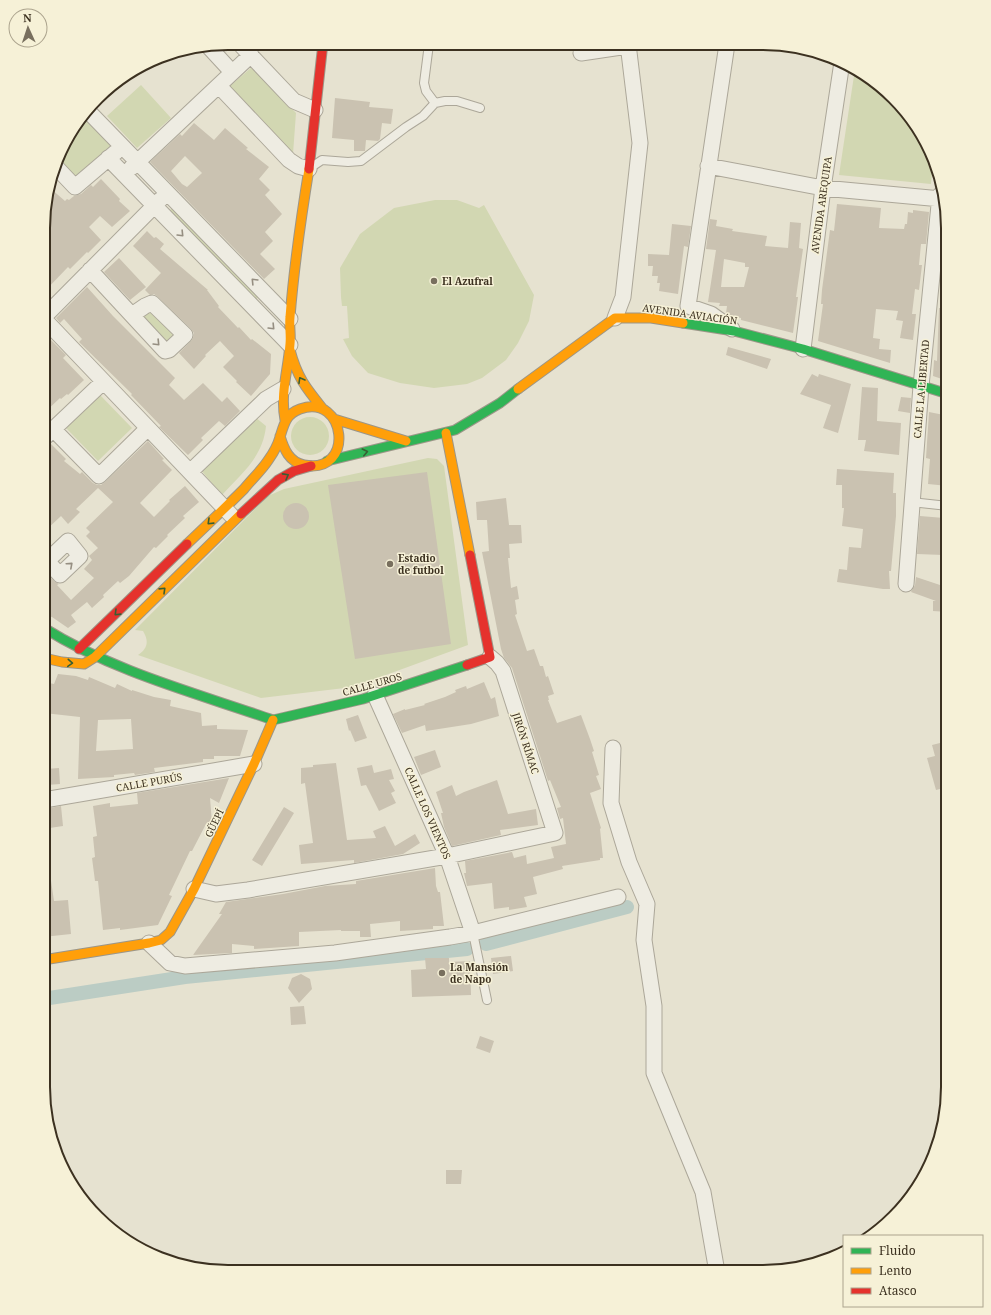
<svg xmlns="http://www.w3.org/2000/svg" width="991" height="1315" font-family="'Noto Serif',serif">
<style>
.green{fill:#d2d7b2}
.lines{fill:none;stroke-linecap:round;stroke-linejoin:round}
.canal{stroke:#bbccc4;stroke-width:14}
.building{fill:#cac2b1;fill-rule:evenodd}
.lane-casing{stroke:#aca799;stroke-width:10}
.street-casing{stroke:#aca799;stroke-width:17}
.fast-casing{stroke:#9c9688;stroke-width:11}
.slow-casing{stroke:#9c9688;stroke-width:11}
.jam-casing{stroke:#9c9688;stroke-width:11}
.lane{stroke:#eeece2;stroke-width:8}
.street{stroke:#eeece2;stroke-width:15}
.fast{stroke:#30b455;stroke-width:9}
.slow{stroke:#ff9f0a;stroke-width:9}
.jam{stroke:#e5322d;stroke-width:9}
.oneway{stroke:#958e81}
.oneway2{stroke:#385f33}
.poi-dot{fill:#786f5e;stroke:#f6f1d7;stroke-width:1.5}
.labels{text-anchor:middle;stroke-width:3;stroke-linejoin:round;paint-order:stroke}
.street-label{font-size:10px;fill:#3c3120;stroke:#f6f1d7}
.poi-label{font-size:10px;font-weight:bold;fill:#3c3120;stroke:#f6f1d7;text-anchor:start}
.rim{fill:none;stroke:#3c3120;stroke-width:2}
</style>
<rect width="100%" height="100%" fill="#e6e2d0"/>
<path class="green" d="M252,67L296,113L293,154L229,87Z
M855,69L875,81L929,146L933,162L931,184L839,175Z
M141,85L171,118L137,148L107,116Z
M85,115L113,146L77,178L58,164L68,136Z
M435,200H457L479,208L484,205L534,295L529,321L518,343L506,360L482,378L467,384L434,388L400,383L368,373L352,356L343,339L349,338L347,306H342L341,297L340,268L360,234L394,208Z
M173,207L260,296L254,301L168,212Z
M147,308L180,335L167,345L137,317Z
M100,395L132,428L98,461L66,428Z
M255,417L266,426C263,457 242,473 222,495L200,469Z
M291 436a19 19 0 1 1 38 0a19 19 0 1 1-38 0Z
M428,458L437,459L444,466L468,645L353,687L261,698L138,655C148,648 149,641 143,631L135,630L268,496L284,489Z"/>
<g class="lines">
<path class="canal" d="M486,944L627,907
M43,999L185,977L467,949"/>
</g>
<path class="building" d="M335,98L370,102L369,107L393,109L391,124L382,123L380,139L378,141L366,140L365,151H354V140L332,138Z
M194,123L214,140L225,128L248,148L246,149L269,167L259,179L270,190L265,195L282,214L265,232L273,241L260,254L275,269L264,279L150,162L180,134L182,136ZM185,156L202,173L187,187L182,184L171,171Z
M101,179L120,199L119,201L130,211L112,227L100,216L89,227L101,240L88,253L87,252L70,269L68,267L44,292L45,204L50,188L65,201L67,199L69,200L74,196L81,194L91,185L93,187Z
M837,204L881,208L879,228L904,229L905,224H907L908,212L913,213V210L929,212L926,244H921L919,265H922L919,290L915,289L912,314H916L913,340L900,338L903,321L896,320L898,311L876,309L873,338L880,339L879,349L891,350L890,363L818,341L823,304H821L822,290L830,230L834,231Z
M710,219L717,220L716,226L733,229L732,231L767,236L765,246L788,248L790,222L801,223L799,248L803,249L796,297H798L793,333L741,320V318L729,316L726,313L727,306H719L720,303L708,302L716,250L706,249ZM724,259L745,263V267H749L744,287H721Z
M672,224L691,226L688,247L684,246L678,294L659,291L660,283H657L658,276H652L653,266H648V254L669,255Z
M147,231L154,238L156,237L164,244L160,249L208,290H207L219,306L218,307L238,328L239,327L251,340L252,339L271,354L270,374L251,396L236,382L237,381L223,367L234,356L220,341L205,355L206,356L194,369L179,353L191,341L193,338L194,333L191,329L158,297L154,294L150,295L145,290L161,273L133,246Z
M119,258L146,287L130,300L104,272Z
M87,287L113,316L175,378L169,385L184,400L203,383L222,402L227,397L240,411L225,426L219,421L201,438L203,440L188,455L159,427L161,426L131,395L132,394L79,342L82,339L64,319L60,323L56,318Z
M939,308H948V381L933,376L934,360L937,361Z
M51,340L66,355L63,358L84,380L68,395L67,394L61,399L60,398L44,413V346Z
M728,347L771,359L767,369L726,355Z
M812,374L818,377L819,374L851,384L838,433L823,428L831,405L800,394Z
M862,387L878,388L877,421L901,423L899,455L864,451L866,440H858Z
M901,397L911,398L910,413L898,411Z
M929,412L944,415L942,427H948V486L928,484L930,459L926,458Z
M148,441L164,459L162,460L172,470L140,503L154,517L170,501L169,500L185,486L199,502L183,516L185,518L167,535L168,536L156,548L154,547L129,576L120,583L118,581L103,595L104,597L92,608L87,602L71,615L76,622L68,628L52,617L47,616L44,613V572L54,581L59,584L57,585L71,600L94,578L84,569L92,560L89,556L98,548L86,536L90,532L86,528L113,502L98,488L76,509L80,512L68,524L61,516L44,532V447L51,444L66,459L64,461L80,474L82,472L93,483L97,485H101L105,482Z
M837,469L894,473L893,493H896V516L891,571H889L890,589H883L837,582L839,569L847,570L849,547L861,548L863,529L842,526L844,508H842V485H836Z
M427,472L451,644L355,659L328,485Z
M506,498L509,525H521L522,543L509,544L510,558H508L511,588L517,586L519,599L515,600L517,614L515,615L527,651L534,649L540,666H543L546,677L548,676L554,694L548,696L549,700H548L557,723L581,715L590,739L594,751L592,752L599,775L596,776L601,789L590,793L601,828L600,829L603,858H600V860L562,866L563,869L533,877L537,894L524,897L527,907L509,910V907L494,909L492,883L467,886L464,873H466L465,861L512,852L514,858L526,855L527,864L554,858L551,847L566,844L563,818L560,819L557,808L561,807L550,780L548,781L512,668L504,658L501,649L482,552L489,551L487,520H477L476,502Z
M283 516a13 13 0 1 1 26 0a13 13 0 1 1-26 0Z
M920,516L944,518L943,555L917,554Z
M916,577L940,585V601H948V612L933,611V601H936L911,592L915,585Z
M58,674L76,676L88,680L89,677L115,688L117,684L132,691V690L154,697L171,700L170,706L201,713L202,726L217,725V729L248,730L240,756H214V759H203V762L154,768L155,772L135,775L134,773L114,775V777L78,779L80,717L44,713V682L54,684ZM131,719L133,749L96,751L98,720Z
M484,682L491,699L495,697L499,716L471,724L426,731L425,725L402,733L393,714L405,709V710L425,705L424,704L445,697L456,692L455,690L466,686L467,689Z
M358,715L367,738L355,742L350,730L349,731L346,719Z
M948,741V787L936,790L927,758L935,756L932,745Z
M435,750L441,767L421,775L414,757Z
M336,763L347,840L376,838L373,831L385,826L395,846L415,834L420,843L403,854L354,863V860L301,864L299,845L313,843L305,783L301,784V768L313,767V765Z
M372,765L374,773L391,769L394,779L389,780L395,791L391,793L396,803L379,811L366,785L361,786L357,768Z
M59,768L60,784L47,785L46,769Z
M229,778L219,803L210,798L212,823L206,824L192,851H190L169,895L172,896L158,925L120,930V928L103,930L98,881H95L92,858L95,857L93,837L97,836L93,806L110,803V807L138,804L137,793Z
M497,780L508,814L536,809L538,825L500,830L501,835L452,846L444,827L441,813H443L436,792L452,785L456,796L464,792Z
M61,806L63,826L43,829L44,809Z
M284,807L294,813L262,866L252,860Z
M435,868L436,886L438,892H440L444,926H433V929L400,931V921L370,924L371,937H360V931H341V930L299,932V946L254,949V946L232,944V953L193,955L222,914H219L226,902L283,894L325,886L356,884V881Z
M43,874H50L54,901L68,900L71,934L43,937Z
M511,956L513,971L493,974L491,958Z
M425,958H449V962L470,961L471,995L412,997L411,970L426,969Z
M301,974L310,979L312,989L299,1003L288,988L292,978Z
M304,1006L306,1024L291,1025L290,1007Z
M480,1036L494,1041L490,1053L476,1048Z
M446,1170H462L461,1184H446Z"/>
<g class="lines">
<defs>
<path id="lane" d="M429,44L424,83L426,91L435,103
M313,166L322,160L348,162L361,161L406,127L423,116L435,103L445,101H457L480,108
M911,502L948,506
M473,933L487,1000"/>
<path id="street" d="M239,43L294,101L315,110
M727,44L688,306L711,314L732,329
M208,46L232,72
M581,53L628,46
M219,86L289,160L298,166L309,169
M88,111L290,319
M108,158L290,345
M708,166L823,188L941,199
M57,168L75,187L116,152
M131,168L251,55
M90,270L165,351L169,350L185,335L152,303L145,306L132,315
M44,317L160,200
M615,318L623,297L640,143L628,44
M44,319L231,515
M803,349L823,188L842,62
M53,429L99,476L148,428
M44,438L103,382
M190,472L266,399L283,389
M44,563L47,561L68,541L80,556L60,575L47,561
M906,584L921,386L940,195
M375,695L447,856L473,933
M613,748L611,803L629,862L647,904L644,940L654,1006V1073L703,1192L717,1272
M44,800L254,764
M194,889L216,894L248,890L447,856L555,833L503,671L497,663L490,657
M149,943L170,963L185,966L335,953L450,937L473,933L618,897"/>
<path id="fast" d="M683,323L734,331L803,349L948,394
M327,461L455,430L500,403L518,389
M44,628C114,672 196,693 273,720
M273,720L363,699L467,665"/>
<path id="slow" d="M290,350C297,377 306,388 323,409
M518,389L615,318H651L683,323
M334,419L406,441
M285,420C280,393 288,371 290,344C291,335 289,326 290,317C294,267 301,218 309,169
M446,433L470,555
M187,544C206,526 225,508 244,489C252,479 262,470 269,459C274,452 278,444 280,437C284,424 286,414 300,409C346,392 356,475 304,465C289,462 284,449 280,436
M44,658L62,662L84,664L95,657L241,514
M43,960L149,943L161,940L170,932L194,889L254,764L273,720"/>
<path id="jam" d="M309,169L323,43
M241,514L278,480L294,471L311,466
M79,649L187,544
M467,665L490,657L470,555"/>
</defs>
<use href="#lane" class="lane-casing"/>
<use href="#street" class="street-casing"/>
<use href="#fast" class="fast-casing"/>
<use href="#slow" class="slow-casing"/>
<use href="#jam" class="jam-casing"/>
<use href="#lane" class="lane"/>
<use href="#street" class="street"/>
<use href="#fast" class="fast"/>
<use href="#slow" class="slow"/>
<use href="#jam" class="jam"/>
</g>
<defs><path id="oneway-chevron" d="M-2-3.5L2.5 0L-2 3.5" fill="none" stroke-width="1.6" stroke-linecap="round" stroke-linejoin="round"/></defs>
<g class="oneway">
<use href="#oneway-chevron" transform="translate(181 234) rotate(46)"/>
<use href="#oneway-chevron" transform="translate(254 281) rotate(-134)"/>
<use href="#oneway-chevron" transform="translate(272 327) rotate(46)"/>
<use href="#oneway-chevron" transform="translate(157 343) rotate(46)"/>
<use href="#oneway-chevron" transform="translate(70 565) rotate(-42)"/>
</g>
<g class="oneway2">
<use href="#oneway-chevron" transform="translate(301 380) rotate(-120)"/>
<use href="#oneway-chevron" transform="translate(365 452) rotate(-13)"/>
<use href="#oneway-chevron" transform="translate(286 476) rotate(-29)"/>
<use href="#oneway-chevron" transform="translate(210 522) rotate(136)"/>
<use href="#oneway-chevron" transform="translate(163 590) rotate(-44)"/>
<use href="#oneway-chevron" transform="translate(117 613) rotate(136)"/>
<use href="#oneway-chevron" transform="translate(70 663) rotate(4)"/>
</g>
<g class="poi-dot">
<circle cx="434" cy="281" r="4"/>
<circle cx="390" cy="564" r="4"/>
<circle cx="442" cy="973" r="4"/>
</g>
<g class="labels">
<g class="street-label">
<text transform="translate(821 205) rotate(-82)" y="4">AVENIDA AREQUIPA</text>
<text transform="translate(690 314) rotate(8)" y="4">AVENIDA AVIACIÓN</text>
<text transform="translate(921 389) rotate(-85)" y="4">CALLE LA LIBERTAD</text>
<text transform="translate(372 684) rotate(-16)" y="4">CALLE UROS</text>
<text transform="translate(526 743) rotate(72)" y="4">JIRÓN RÍMAC</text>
<text transform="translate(149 782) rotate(-10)" y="4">CALLE PURÚS</text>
<text transform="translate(428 813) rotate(66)" y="4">CALLE LOS VIENTOS</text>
<text transform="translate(214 823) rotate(-64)" y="4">GÜEPÍ</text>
</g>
<g class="poi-label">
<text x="442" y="285">El Azufral</text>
<text x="398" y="562">Estadio<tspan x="398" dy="12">de futbol</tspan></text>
<text x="450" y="971">La Mansión<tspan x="450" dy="12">de Napo</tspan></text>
</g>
</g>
<path d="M0 0H991V1315H0ZM228 50H763A178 178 0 0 1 941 228V1087A178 178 0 0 1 763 1265H228A178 178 0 0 1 50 1087V228A178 178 0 0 1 228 50Z" fill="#f6f1d7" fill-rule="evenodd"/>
<path class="rim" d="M228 50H763A178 178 0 0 1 941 228V1087A178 178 0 0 1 763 1265H228A178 178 0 0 1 50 1087V228A178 178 0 0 1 228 50Z"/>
<rect x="843" y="1235" width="140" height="72" fill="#f6f1d7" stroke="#aca48e"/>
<rect x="851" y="1248" width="20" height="6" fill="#30b455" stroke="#aca48e"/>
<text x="879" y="1255" font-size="12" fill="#3c3120">Fluido</text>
<rect x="851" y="1268" width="20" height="6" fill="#ff9f0a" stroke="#aca48e"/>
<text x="879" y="1275" font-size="12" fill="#3c3120">Lento</text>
<rect x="851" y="1288" width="20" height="6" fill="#e5322d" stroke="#aca48e"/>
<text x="879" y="1295" font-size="12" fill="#3c3120">Atasco</text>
<g transform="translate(28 28) rotate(357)"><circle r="19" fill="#f6f1d7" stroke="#aca48e"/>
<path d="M0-3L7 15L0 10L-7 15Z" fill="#786f5e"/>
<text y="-6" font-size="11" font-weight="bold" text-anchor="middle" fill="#3c3120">N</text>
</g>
</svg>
